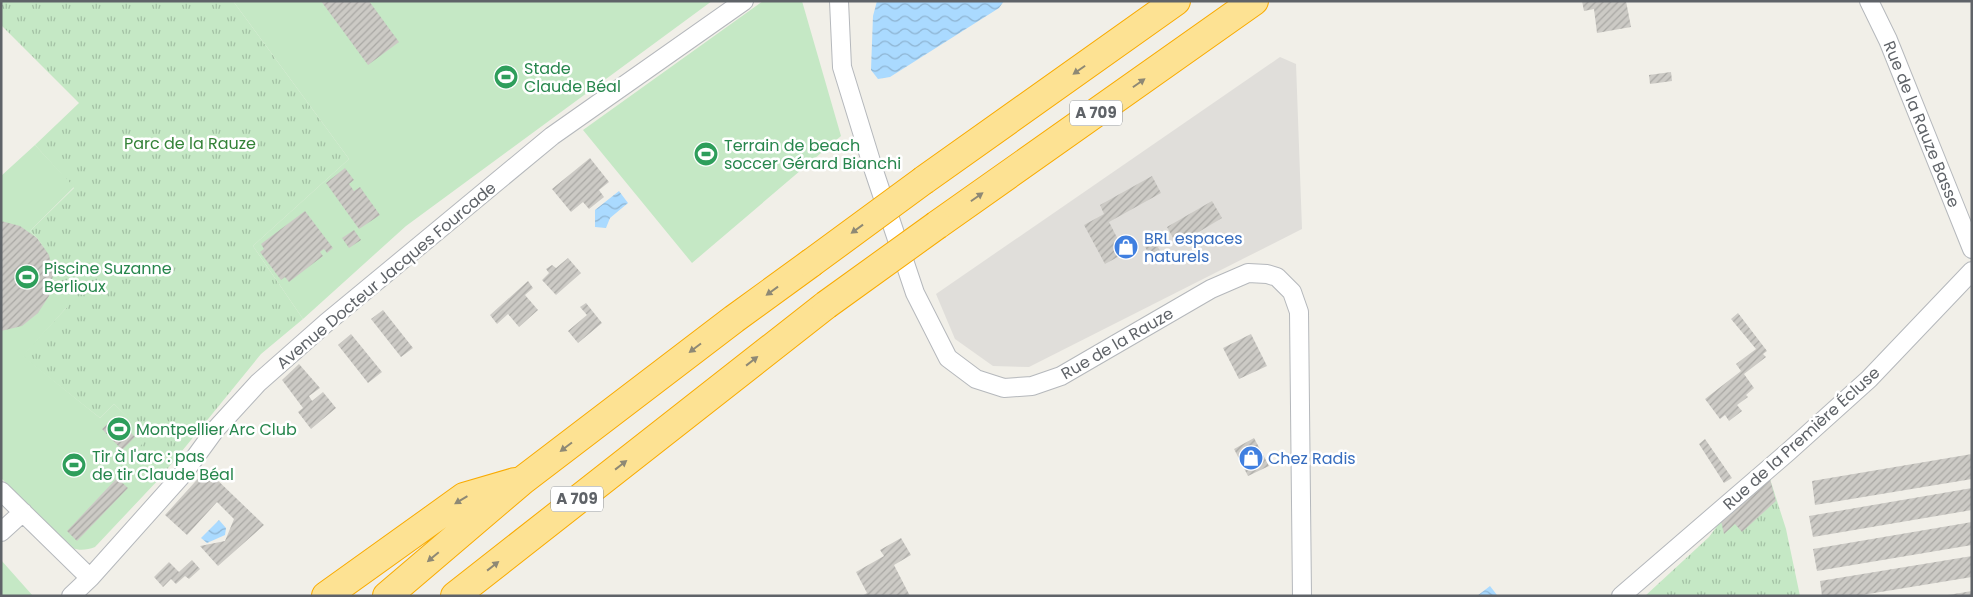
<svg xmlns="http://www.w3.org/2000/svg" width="1973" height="597" font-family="Poppins,sans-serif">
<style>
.industrial{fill:#e0deda}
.park{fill:url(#park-tufts)}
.pitch{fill:#c5e8c5}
.water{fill:url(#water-waves)}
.building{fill:url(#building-hatch)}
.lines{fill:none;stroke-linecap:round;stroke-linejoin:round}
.minor-casing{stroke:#b5b8bc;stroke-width:20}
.motorway-casing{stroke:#f9ab00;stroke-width:30}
.minor{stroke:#fff;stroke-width:18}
.motorway{stroke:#fde293;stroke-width:28}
.motorway-bridge-casing{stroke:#f9ab00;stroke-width:30;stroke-linecap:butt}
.motorway-bridge{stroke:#fde293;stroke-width:28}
.oneway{fill:#8e8975}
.labels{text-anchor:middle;stroke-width:5;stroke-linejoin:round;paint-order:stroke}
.shield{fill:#fff;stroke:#8f9295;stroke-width:1}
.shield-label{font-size:15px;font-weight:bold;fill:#5f6368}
.leisure-label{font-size:16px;fill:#27864d;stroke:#fff;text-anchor:start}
.street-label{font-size:16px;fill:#5f6368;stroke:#fff}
.park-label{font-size:16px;fill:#348238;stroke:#fff}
.shop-label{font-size:16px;fill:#366cbe;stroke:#fff;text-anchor:start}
</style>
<defs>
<pattern id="park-tufts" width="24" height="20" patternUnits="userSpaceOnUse" patternTransform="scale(1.25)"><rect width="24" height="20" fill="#c5e8c5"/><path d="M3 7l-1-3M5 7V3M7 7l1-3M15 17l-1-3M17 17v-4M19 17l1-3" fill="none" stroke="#a3c0a4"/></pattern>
<pattern id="water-waves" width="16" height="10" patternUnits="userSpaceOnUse" patternTransform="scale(1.25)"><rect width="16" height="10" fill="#aadaff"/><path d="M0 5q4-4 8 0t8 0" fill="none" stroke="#8eb4d2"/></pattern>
<pattern id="building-hatch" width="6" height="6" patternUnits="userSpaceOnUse" patternTransform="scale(1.25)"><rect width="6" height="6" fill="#cccac5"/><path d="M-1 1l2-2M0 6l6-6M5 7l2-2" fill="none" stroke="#a9a8a4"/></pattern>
</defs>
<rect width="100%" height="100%" fill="#f1efe8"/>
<path class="industrial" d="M1280,57L1296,64L1302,229L1029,367L993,366L955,339L936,294Z"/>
<path class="park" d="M1,1H233L349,159L253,246L303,319L261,354L160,478L135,451L148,437L114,404L100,418L22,356L67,307L57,280L53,279C51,259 45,244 30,231L74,188L35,145L79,103L1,25Z
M1770,479L1786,529L1800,596H1645L1709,537L1721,521Z"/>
<path class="pitch" d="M233,1H712L406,226L303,319L253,246L349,159Z
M763,1H802L841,136L692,263L583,130Z
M35,145L74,187L30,231C44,244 54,259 53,279C69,282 72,293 67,307L23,356L100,418L114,404L149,437L135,451L160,478L95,547C87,550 80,551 72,548L1,478V176Z
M1,560L33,596H1Z"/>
<path class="water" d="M877,1H1004L999,8L890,77L878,79L871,70L873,16Z
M619,191L628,203L610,218L606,228L595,227V210Z
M219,520L226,528L225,535L207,543L201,538Z
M1490,586L1497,595L1477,596Z"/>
<path class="building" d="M321,1H369L399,42L368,65Z
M1582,1H1626L1631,27L1597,33L1594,9L1584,11Z
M1671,72L1672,81L1650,84L1649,75Z
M590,158L609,182L599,190L604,197L589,209L583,202L571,212L552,189Z
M345,168L354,180L349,184L354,191L360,187L380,215L359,229L326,183Z
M1152,176L1161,193L1109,222L1125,253L1105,264L1084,225L1104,214L1100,205Z
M1212,201L1222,218L1177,245L1167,227Z
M305,211L333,248L327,253L324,249L320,252L323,256L289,282L285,277L281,280L260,252L264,249L261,244Z
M1,221L20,226L37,238L49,255L53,275L49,296L38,313L22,326L1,331Z
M354,230L361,240L349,248L342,238Z
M1153,237L1160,251L1150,256L1143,243Z
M568,258L581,273L556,295L542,280L549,273L546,269L552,265L556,268Z
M528,281L533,288L525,295L538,310L519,327L508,314L497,324L490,315Z
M586,303L602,323L578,343L568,331L587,315L580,307Z
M383,310L413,348L401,357L371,319Z
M1738,313L1767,351L1763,354L1766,357L1744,374L1754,388L1746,395L1748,397L1737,405L1742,411L1729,421L1725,415L1720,419L1705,399L1741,371L1736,364L1756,349L1731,319Z
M351,334L382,372L368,383L338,345Z
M1251,334L1267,366L1239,379L1223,348Z
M299,364L320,388L309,396L312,401L323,392L336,408L311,429L298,412L303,408L282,380Z
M115,417L135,437L122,450L102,429Z
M1254,438L1269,466L1248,476L1234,449Z
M1705,439L1732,478L1724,483L1699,444Z
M1972,454V479L1815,505L1812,481Z
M204,472H209L264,525L218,566L200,546L225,541L234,519L217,502L187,535L165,515Z
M117,478L128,488L77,541L67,531Z
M1770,479L1776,501L1742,532L1735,524L1724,534L1721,521Z
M1972,488V510L1813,537L1809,516Z
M1972,522V545L1817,571L1813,549Z
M901,538L911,555L894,565L910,596H862L867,593L856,572L884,556L880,550Z
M1972,556V577L1856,596H1822L1820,581Z
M192,560L200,569L189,579L185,576L176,584L171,579L163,587L154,577L169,562L179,572Z
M1972,591V596H1948V595Z"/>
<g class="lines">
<defs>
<path id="minor" d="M839,1L842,67L874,171L915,293L948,358L976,379L1004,388L1032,386L1061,376L1211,289L1248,273L1267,274L1277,277L1292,292L1299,312L1302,596
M1869,1L1888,40L1972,249
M1,491L90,578
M1,532L23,512
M71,596L90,578L183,474L215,430L258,383L326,323L552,136L744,1
M1621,596L1788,452L1869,379L1972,271"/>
<path id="motorway" d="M924,180L1176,1
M937,225L1254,1
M326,596L464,497L515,482
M387,596L523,480L734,319L811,263
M455,596L826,305"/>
</defs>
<use href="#minor" class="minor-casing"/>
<use href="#motorway" class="motorway-casing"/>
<use href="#minor" class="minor"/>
<use href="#motorway" class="motorway"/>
<defs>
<path id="motorway-bridge" d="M811,263L924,180
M826,305L937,225"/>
</defs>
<use href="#motorway-bridge" class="motorway-bridge-casing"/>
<use href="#motorway-bridge" class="motorway-bridge"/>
</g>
<defs><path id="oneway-solid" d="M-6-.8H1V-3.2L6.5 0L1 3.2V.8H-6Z" transform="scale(1.25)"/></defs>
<g class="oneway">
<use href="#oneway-solid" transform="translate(1079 70) rotate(145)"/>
<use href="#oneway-solid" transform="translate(1139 83) rotate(-35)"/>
<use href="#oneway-solid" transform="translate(977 197) rotate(-35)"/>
<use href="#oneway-solid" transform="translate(857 229) rotate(144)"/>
<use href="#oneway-solid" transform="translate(772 291) rotate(144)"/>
<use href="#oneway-solid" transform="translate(695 348) rotate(143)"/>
<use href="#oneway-solid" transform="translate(752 361) rotate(-38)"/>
<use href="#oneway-solid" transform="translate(566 447) rotate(143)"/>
<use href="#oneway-solid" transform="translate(621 465) rotate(-38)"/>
<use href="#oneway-solid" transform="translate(461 500) rotate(149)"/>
<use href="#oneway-solid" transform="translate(433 557) rotate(140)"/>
<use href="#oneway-solid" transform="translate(493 566) rotate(-38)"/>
</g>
<defs>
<symbol id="stadium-disc" viewBox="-11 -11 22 22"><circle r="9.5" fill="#2e9e5b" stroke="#fff"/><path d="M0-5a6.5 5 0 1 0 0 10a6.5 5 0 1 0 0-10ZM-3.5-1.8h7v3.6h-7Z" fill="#fff"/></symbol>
<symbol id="shop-disc" viewBox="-11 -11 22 22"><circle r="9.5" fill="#3f7fe0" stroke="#fff"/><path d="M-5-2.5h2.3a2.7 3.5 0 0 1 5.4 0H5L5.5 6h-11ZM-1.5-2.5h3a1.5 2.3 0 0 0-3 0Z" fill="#fff"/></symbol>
</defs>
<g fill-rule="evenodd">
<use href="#stadium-disc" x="492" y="63" width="28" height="28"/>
<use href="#stadium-disc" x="692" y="140" width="28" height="28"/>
<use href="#shop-disc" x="1112" y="233" width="28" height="28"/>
<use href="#stadium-disc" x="13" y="263" width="28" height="28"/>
<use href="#stadium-disc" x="105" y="415" width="28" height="28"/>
<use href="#shop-disc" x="1237" y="444" width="28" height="28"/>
<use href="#stadium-disc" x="60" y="451" width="28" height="28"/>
</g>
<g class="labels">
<g class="shield">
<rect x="1070" y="100.5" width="52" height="25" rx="4"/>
<rect x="551" y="486.5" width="52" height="25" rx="4"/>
</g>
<g class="shield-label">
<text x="1096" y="118">A 709</text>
<text x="577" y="504">A 709</text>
</g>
<g class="leisure-label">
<text x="524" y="74">Stade<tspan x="524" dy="18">Claude Béal</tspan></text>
<text x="724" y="151">Terrain de beach<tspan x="724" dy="18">soccer Gérard Bianchi</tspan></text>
<text x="44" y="274">Piscine Suzanne<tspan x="44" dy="18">Berlioux</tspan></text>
<text x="136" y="435">Montpellier Arc Club</text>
<text x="92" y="462">Tir à l'arc : pas<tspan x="92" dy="18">de tir Claude Béal</tspan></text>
</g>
<g class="street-label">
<text transform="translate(1922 124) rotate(68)" y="6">Rue de la Rauze Basse</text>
<text transform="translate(386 275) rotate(-40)" y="6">Avenue Docteur Jacques Fourcade</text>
<text transform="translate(1117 343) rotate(-30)" y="6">Rue de la Rauze</text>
<text transform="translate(1801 438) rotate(-42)" y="6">Rue de la Première Écluse</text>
</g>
<g class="park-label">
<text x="190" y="149">Parc de la Rauze</text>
</g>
<g class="shop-label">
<text x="1144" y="244">BRL espaces<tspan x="1144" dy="18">naturels</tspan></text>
<text x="1268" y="464">Chez Radis</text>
</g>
</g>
<rect width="1973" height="597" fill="none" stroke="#5f6368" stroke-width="5"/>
</svg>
